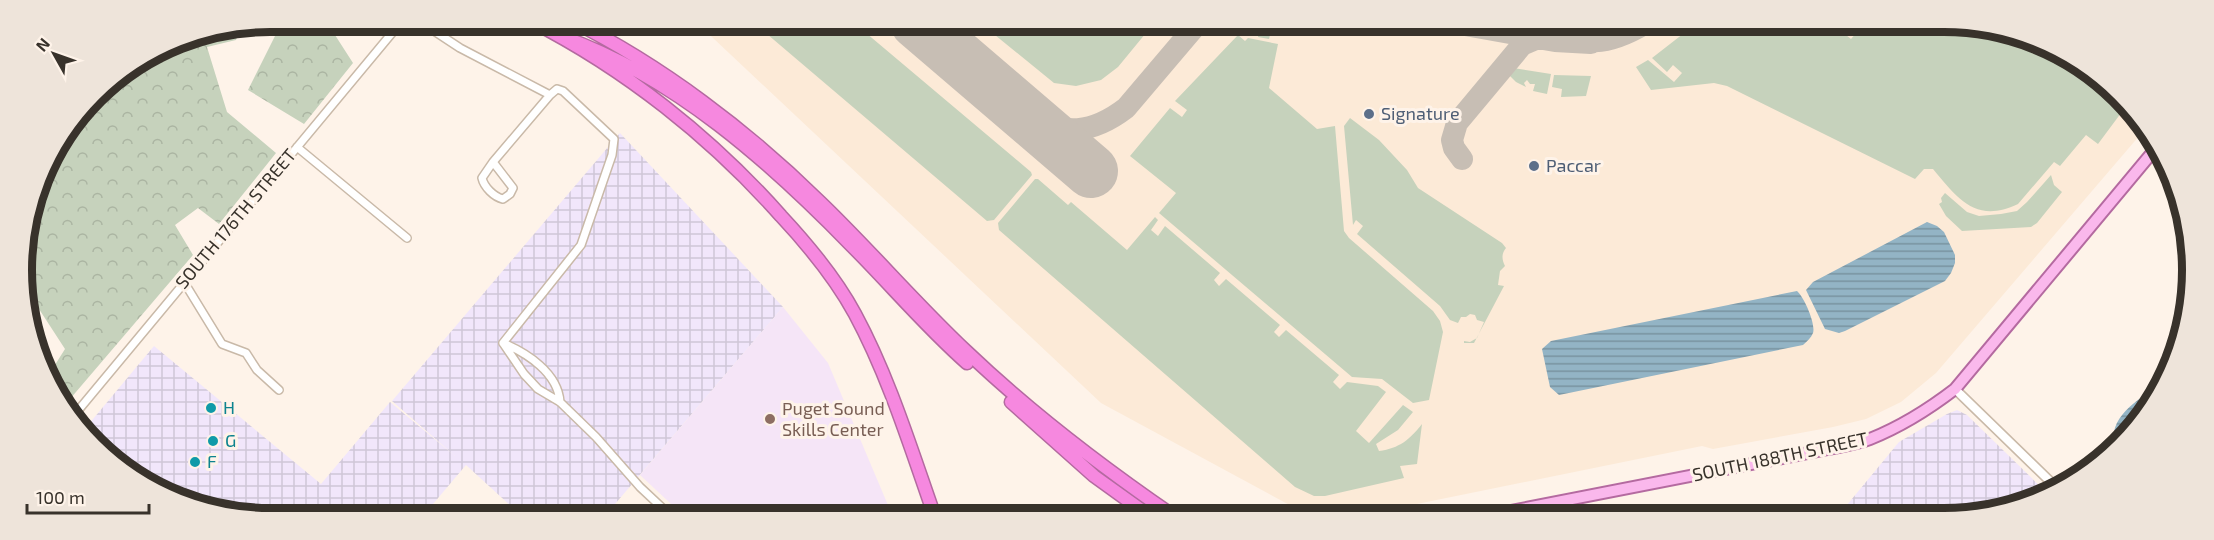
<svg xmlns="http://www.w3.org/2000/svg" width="2214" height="540" font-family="'Exo 2',sans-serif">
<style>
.built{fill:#fcead7}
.industrial{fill:url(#industrial-grid)}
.education{fill:#f5e5f7}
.green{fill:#c6d2bc}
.forest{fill:url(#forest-crowns)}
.water{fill:url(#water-rules)}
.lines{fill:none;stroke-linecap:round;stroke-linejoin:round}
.taxiway{stroke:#c7beb4;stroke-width:22}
.runway{stroke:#c7beb4;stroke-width:54}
.minor-casing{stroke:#c9b9a8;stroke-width:10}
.tertiary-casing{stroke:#c9b9a8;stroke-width:11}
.primary-casing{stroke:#b46aa0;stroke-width:14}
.motorway-casing{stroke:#b46aa0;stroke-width:15}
.minor{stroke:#fff;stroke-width:7}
.tertiary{stroke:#fff;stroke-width:8}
.primary{stroke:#fab8ec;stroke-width:10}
.motorway{stroke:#f688df;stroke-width:12}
.service-dot{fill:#5c6f8a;stroke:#fef3e9;stroke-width:2}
.culture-dot{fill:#0f9aa8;stroke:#fef3e9;stroke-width:2}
.education-dot{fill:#8d6e63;stroke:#fef3e9;stroke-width:2}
.labels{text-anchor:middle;stroke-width:6;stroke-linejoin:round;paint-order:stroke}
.service-label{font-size:18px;fill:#4e5e75;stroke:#fef3e9;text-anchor:start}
.street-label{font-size:18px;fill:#38322b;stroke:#fef3e9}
.culture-label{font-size:18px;fill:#0d838f;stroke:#fef3e9;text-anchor:start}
.education-label{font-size:18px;fill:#785e54;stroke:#fef3e9;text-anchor:start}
.rim{fill:none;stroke:#38322b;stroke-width:8}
</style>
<defs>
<pattern id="industrial-grid" width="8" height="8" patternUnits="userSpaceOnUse" patternTransform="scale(1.5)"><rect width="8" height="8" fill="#f1e6fb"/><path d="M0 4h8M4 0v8" fill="none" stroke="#cfc6d7"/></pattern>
<pattern id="forest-crowns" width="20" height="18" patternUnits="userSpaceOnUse" patternTransform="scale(1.5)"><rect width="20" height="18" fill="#c6d2bc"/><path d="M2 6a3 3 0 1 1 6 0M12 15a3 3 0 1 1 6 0" fill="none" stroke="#abb5a2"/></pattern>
<pattern id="water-rules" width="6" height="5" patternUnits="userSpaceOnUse" patternTransform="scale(1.5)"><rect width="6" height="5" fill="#93b4c5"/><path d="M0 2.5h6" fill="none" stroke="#7993a0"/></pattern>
</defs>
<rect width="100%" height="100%" fill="#fef3e9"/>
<path class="built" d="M696,22L1977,23L2069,55L2142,119L2146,128L1936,373L1901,402L1866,419L1833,427L1713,449L1702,446L1353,517H1309L1308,515L1101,403Z"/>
<path class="industrial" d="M620,133L783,307L604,517H523L466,465L422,517H237L146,486L83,431L154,346L321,484L390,402L455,456L392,401Z
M1957,410L1967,415L2049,495L1976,517H1837L1899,442L1947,414Z"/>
<path class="education" d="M783,307L828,363L893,517H685L640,475Z"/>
<path class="green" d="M753,22H853L1031,172L1032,175L994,220L987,221Z
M979,22H1155L1118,67L1101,80L1076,86L1054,83Z
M1697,23H1831L1851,39L1865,23H1977L2069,55L2127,105L2098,144L2086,135L2060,166L2054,162L2018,204C1976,224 1958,199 1933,169H1924L1915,179L1727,86L1714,83L1651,90L1636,67L1648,60L1674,82L1682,73L1673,65L1667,72L1652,58Z
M1248,26L1270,27L1278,29L1277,32L1271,31L1269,39L1258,37L1259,30H1255L1254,36L1251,35L1252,33L1246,28Z
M1238,35L1245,41L1248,38L1278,44L1269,88L1317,129L1335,126L1344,231L1349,238L1433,311L1440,321L1443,332L1429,400L1413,403L1382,379L1352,377L1159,213L1176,193L1130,156L1170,108L1182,117L1187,110L1175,101Z
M1513,68L1551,74L1547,94L1533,91L1535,84H1530L1527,80L1524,83L1526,87L1516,82L1508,74Z
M1554,75L1591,76L1586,96L1561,97L1562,89L1552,87Z
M1350,118L1379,140L1407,170L1418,188L1502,243L1506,248C1501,254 1502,260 1505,266L1500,271L1498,285L1504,286L1474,343H1464V341L1470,342L1477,338L1484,322L1477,320L1475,315L1470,314L1466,317H1461L1458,323L1450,320L1440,306L1357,234L1363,226L1356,220L1353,225L1344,126Z
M2051,175L2054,185L2062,192L2037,223L2031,227L1962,231L1946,216L1939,204L1942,202L1941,198L1945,193L1967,212L1979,216L2001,214L2017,211L2027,202Z
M1035,179H1038L1068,205L1071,202L1127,250L1155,217L1158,220L1151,230L1158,236L1165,226L1220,273L1214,280L1219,286L1226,279L1280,325L1274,332L1279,337L1286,330L1339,375L1333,382L1340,389L1347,382L1378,386L1386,392L1356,431L1369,443L1403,405L1413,412L1398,430L1376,444L1379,451C1400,448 1409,440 1422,424L1417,464L1400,466L1404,478L1325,496H1314L1295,487L999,230L998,223Z"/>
<path class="forest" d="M270,21H326L353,63L304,124L248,90L277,32L251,25Z
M240,27L236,40L207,47L227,112L276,153L219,224L198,208L175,225L193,255L64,406L48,376L65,349L39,309L29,307L22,253L47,160L106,83L175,40Z"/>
<path class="water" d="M1927,222L1937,226L1944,232L1955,255V263L1951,273L1945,281L1845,331L1839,333L1825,329L1806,290L1813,282Z
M1797,291C1804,297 1816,324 1813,333C1811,338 1807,341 1803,345L1559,395L1550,387L1542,349L1551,341Z
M2168,379L2120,446L2116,449C2103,416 2146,395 2168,379Z"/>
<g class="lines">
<path class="taxiway" d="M1454,23L1555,41L1591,43
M1546,23C1579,51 1611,44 1646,23
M1027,115C1064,136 1092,134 1126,108L1199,22
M1462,159L1454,148L1452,140L1457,123L1522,45L1536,39H1544"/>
<path class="runway" d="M917,22L1091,171"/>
<defs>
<path id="minor" d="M419,21L460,48L550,95L557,89L563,91L614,139L612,155L581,245L503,343
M297,147L407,238
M493,162L513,188L510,194L503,199C494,197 484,187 482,178L493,162L550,95
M184,282L222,344L246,353L257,370L279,390
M503,343L524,374L538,389L560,402L596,437L640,487L672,517
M503,343C527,353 558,373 560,402
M71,419L402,21"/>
<path id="tertiary" d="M1955,389L2059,490"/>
<path id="primary" d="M1480,517L1828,449C1842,446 1857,444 1870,439C1900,427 1929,409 1955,389L2156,148"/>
<path id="motorway" d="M531,21C625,69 711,137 781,216C809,246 835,277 855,314C889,377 911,449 935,517
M572,21C661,65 749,132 820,202C870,250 915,303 966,351C1030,412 1102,467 1175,517
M563,37C675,77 770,162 852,246C891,285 926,327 967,363
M1011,402L1094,476L1151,517"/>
</defs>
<use href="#minor" class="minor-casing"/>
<use href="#tertiary" class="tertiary-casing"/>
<use href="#primary" class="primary-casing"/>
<use href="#motorway" class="motorway-casing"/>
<use href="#minor" class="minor"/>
<use href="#tertiary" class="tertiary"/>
<use href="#primary" class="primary"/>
<use href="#motorway" class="motorway"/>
</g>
<g class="service-dot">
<circle cx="1369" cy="114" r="6"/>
<circle cx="1534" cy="166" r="6"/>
</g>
<g class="culture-dot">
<circle cx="211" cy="408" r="6"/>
<circle cx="213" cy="441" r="6"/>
<circle cx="195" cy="462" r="6"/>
</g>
<circle class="education-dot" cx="770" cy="419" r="6"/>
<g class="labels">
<g class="service-label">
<text x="1381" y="120">Signature</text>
<text x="1546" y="172">Paccar</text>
</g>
<g class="street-label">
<text transform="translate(236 219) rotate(-50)" y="6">SOUTH 176TH STREET</text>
<text transform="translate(1780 457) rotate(-12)" y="6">SOUTH 188TH STREET</text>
</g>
<g class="culture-label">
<text x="223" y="414">H</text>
<text x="225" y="447">G</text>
<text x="207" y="468">F</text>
</g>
<g class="education-label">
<text x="782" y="415">Puget Sound<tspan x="782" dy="21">Skills Center</tspan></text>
</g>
</g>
<path d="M0 0H2214V540H0ZM270 32H1944A238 238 0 0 1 2182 270V270A238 238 0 0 1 1944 508H270A238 238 0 0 1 32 270V270A238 238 0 0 1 270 32Z" fill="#eee4da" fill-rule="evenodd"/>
<path class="rim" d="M270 32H1944A238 238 0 0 1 2182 270V270A238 238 0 0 1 1944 508H270A238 238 0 0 1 32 270V270A238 238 0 0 1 270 32Z"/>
<g transform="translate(54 54) rotate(310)" stroke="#fef3e9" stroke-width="4.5" paint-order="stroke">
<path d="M0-4.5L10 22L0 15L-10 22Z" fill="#38322b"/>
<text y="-9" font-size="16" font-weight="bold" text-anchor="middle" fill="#38322b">N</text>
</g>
<path d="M27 504v9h122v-9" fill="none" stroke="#38322b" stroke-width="3"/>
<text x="36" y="504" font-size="18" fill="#38322b" stroke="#fef3e9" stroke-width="4.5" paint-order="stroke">100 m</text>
</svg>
